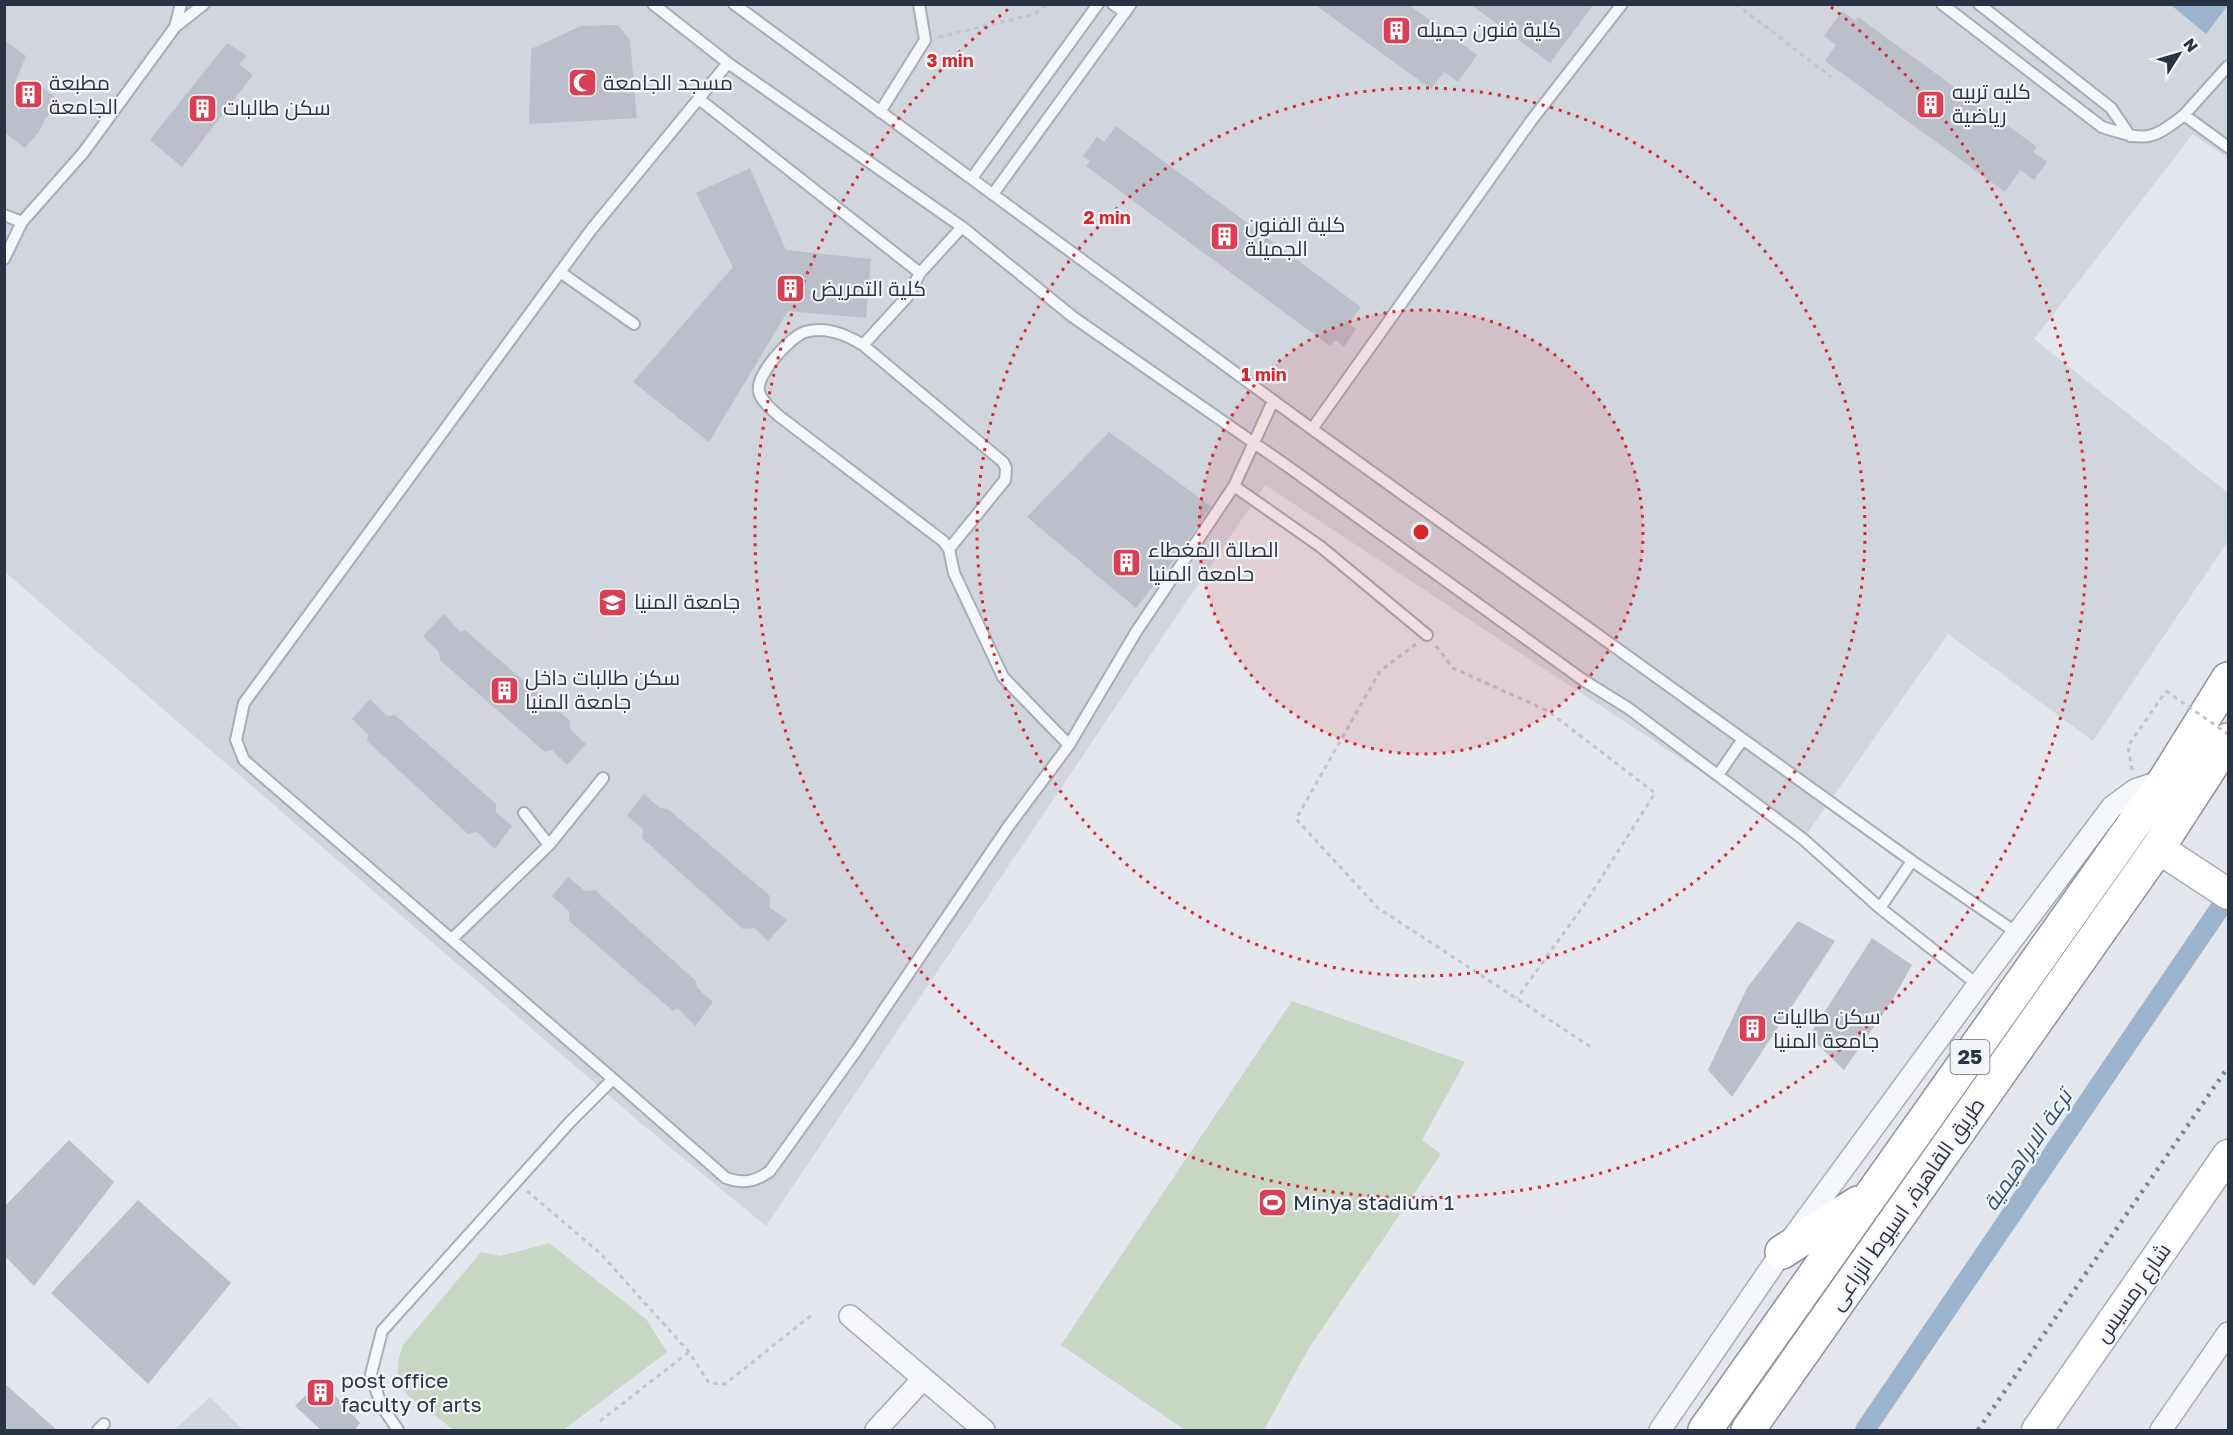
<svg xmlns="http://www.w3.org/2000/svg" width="2233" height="1435" font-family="'Golos Text',Cairo,sans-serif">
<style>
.built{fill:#d1d5de}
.green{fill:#c8d7c3}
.water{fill:#9cb3ce}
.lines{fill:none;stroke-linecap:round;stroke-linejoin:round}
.canal{stroke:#9cb3ce;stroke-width:20}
.building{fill:#babfca}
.lane-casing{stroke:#a7adb7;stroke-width:14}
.street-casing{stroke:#a7adb7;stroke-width:24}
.secondary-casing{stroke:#a7adb7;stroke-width:33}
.highway-casing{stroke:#8993a4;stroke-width:36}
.path{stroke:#c1c4cb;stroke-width:3;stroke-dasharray:4.5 4.5;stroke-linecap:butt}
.lane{stroke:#f6f7fa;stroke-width:10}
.street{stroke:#f6f7fa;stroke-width:21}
.secondary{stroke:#fff;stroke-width:30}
.highway{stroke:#fff;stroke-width:33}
.rail{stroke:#7b8597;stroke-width:4.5;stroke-dasharray:3 6;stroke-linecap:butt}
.path-bridge{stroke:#c1c4cb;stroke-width:3;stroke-dasharray:4.5 4.5;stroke-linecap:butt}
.ring{fill:none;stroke:#d62828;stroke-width:3;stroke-dasharray:3 6}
.labels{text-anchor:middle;stroke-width:4.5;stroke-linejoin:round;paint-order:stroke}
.shield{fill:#f3f5f9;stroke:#666d7c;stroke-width:1.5}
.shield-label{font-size:20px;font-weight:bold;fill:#293346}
.poi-label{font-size:21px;fill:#293346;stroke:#f3f5f9;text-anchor:start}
.street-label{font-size:21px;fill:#293346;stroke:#f3f5f9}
.water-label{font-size:22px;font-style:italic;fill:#30517d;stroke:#f3f5f9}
.centre{fill:#d62828;stroke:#f3f5f9;stroke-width:3}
.ring-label{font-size:18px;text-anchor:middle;font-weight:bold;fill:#d62828;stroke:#f3f5f9;stroke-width:4.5;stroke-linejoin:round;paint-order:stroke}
</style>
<rect width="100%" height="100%" fill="#e3e6ec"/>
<path class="built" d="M5,5H2228V158L2193,134L2034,339L2228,493V541L2093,741L1948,634L1803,839L1265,485L766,1226L643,1125L5,572Z
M210,1397L243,1430H174Z"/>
<path class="green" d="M1292,1001L1465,1062L1422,1140L1441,1154L1309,1348L1264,1430H1185L1061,1345Z
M549,1243L646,1319L667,1352L563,1430H454L407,1395L397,1378L399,1358L403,1345L481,1252L500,1256Z"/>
<path class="water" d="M2171,5H2228L2206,34Z"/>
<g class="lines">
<path class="canal" d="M1865,1430L2228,896"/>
</g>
<path class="building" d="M1314,4H1408L1477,55L1458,82L1444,72L1431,89Z
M1470,4H1594L1550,63Z
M1842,11L1856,21L1858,17L2037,147L2033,152L2047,162L2034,180L2020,170L2005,192L1825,61L1836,45L1824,36Z
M618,25L630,40L637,118L529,124L531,49L581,26Z
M4,40L26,56L13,87L36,83L63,103L46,118L39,132L25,148L4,132Z
M227,43L247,56L239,64L253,75L182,167L150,140Z
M1116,126L1361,307L1349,324L1356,329L1344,347L1335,340L1330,346L1086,166L1090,161L1083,156L1097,137L1104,142Z
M750,168L786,250L871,259L866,318L788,311L709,442L633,382L733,267L696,193Z
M1109,432L1211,506L1182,550L1136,608L1027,517Z
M444,614L460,632L465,630L569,720L570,729L586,744L567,765L552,750L545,752L440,660L439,652L423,636Z
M370,699L387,716L395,715L496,804V812L512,826L495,849L477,832L468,834L367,741L368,734L352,719Z
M644,794L660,808L668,809L770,896L769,907L787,920L768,941L755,928L743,929L642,838L643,829L627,816Z
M568,877L585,891L595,890L696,981L697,988L713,1002L695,1026L678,1008L673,1011L569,921V911L552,896Z
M1798,921L1835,941L1732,1097L1708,1070L1747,988Z
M1872,938L1912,965L1893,999L1844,1070L1809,1036Z
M69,1140L114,1182L34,1286L4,1255V1207Z
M138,1200L231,1283L148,1384L51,1293Z
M321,1380L360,1423L354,1431H322L295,1406Z
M4,1383L58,1431H4Z"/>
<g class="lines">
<defs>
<path id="lane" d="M653,4L728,63L962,227L1073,317L1290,468L1583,680L1628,708L1803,839L1880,908L1978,985
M734,4L1312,429L1912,861L2017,933
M1113,4L1125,13
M1942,4L2102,127C2144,140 2149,143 2184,115L2228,147
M1979,4L2111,108L2130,136
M175,27L181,4
M699,99L920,273
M880,112L925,40L919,4
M2184,115L2228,66
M972,178L1098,4
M993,194L1131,4
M4,215L22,222
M962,227L920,273L907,297L863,345C847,335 825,326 805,332C790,337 755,375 759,392C762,402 772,410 779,416L943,541L949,549L954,573L1003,677L1069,745
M4,259L22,222L83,153L175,27L204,4
M560,272L634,324
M863,345L1003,462L1006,468L1005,480L949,549
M1312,429L1531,121L1622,4
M1234,486L1321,547L1427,635
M1718,775L1743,739
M524,813L549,845
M1880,908L1912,861
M452,939L549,845L603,778
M613,1079L726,1178C743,1184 755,1182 770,1171L856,1051L1008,827L1069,745L1136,632L1234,486L1273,401
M98,1430L104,1424
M398,1430L381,1405L371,1374L382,1331L570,1122L613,1079L244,760L236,740L244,703L591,230L728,63"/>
<path id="street" d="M850,1316L984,1430
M876,1430L923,1379
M1660,1430L1782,1252L1978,985L2112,807L2135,790L2165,780
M2161,1430L2228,1333"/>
<path id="secondary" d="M2158,848L2228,894
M2037,1430L2228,1155"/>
<path id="highway" d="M1782,1252L1858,1203
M1705,1430L2165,780L2228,679
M1748,1430L2158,848L2228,740"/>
</defs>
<use href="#lane" class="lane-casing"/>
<use href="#street" class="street-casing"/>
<use href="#secondary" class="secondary-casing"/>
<use href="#highway" class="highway-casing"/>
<path class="path" d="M1736,4L1831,77
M939,37L1035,14L1047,4
M1416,644L1380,671L1296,819L1378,908L1591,1047
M1436,646L1453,668L1548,711L1655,793L1584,905L1517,998
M2132,770L2128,746L2166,691
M527,1191L600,1253L689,1352L709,1383L725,1384L813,1314
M600,1421L689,1352"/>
<use href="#lane" class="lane"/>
<use href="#street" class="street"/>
<use href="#secondary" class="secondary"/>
<use href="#highway" class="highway"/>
<path class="rail" d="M1978,1430L2228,1067"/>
<path class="path-bridge" d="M2166,691L2228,734"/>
</g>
<circle cx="1421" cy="532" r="222" fill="#d62828" fill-opacity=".12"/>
<g class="ring">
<circle cx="1421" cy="532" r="222"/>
<circle cx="1421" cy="532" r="444"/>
<path d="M1831 7A666 666 0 1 1 1011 7"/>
</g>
<defs>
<symbol id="building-square" viewBox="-11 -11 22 22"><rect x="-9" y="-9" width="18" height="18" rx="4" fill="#d94055" stroke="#f3f5f9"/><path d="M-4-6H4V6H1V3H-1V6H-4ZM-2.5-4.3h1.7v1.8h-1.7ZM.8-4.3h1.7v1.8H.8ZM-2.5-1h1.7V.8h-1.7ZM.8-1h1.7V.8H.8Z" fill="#fff"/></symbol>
<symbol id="mosque-square" viewBox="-11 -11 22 22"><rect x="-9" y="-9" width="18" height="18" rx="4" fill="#d94055" stroke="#f3f5f9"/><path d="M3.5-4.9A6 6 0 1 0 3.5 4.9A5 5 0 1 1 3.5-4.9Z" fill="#fff"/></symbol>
<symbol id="university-square" viewBox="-11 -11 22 22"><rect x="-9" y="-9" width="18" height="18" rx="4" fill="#d94055" stroke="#f3f5f9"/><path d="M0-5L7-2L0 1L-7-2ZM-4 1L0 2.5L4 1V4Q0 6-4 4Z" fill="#fff"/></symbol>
<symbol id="stadium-square" viewBox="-11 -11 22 22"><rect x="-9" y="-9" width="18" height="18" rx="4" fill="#d94055" stroke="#f3f5f9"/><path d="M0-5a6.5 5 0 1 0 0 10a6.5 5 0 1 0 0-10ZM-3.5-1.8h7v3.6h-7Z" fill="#fff"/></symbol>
</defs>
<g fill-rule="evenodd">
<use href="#building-square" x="1380" y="14" width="33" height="33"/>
<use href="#mosque-square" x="566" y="66" width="33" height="33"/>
<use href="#building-square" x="12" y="78" width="33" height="33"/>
<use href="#building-square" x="1914" y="88" width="33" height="33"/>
<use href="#building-square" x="186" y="92" width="33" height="33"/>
<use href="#building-square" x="1208" y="220" width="33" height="33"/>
<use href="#building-square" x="774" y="272" width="33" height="33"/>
<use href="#building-square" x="1110" y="546" width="33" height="33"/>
<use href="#university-square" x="596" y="586" width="33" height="33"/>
<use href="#building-square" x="488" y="674" width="33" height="33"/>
<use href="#building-square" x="1736" y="1012" width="33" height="33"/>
<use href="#stadium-square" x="1256" y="1186" width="33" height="33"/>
<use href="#building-square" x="304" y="1376" width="33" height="33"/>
</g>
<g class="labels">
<rect class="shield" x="1950.5" y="1040" width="39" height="34" rx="4.5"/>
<g class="shield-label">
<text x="1970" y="1064">25</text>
</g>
<g class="poi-label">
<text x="1417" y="37">كلية فنون جميله</text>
<text x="49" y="90">مطبعة<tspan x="49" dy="24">الجامعة</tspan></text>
<text x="603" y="90">مسجد الجامعة</text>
<text x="1952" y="99">كليه تربيه<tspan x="1952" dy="24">رياضية</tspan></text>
<text x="223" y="115">سكن طالبات</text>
<text x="1245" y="232">كلية الفنون<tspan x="1245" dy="24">الجميلة</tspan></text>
<text x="812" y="296">كلية التمريض</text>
<text x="1148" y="557">الصالة المغطاء<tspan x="1148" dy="24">حامعة المنيا</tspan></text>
<text x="634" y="609">جامعة المنيا</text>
<text x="525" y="685">سكن طالبات داخل<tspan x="525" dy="24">جامعة المنيا</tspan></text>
<text x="1773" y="1024">سكن طاليات<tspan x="1773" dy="24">جامعة المنيا</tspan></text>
<text x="1293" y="1210">Minya stadium 1</text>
<text x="341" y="1388">post office<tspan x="341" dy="24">faculty of arts</tspan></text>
</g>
<g class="street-label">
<text transform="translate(1907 1204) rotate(-55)" y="7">طريق القاهرة, اسيوط الزراعى</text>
<text transform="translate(2133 1293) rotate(-55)" y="7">شارع رمسيس</text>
</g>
<g class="water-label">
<text transform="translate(2027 1150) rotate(-56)" y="8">ترعة الابراهيمية</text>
</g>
</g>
<circle cx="1421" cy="532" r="9" class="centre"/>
<g class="ring-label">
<text x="950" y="67">3 min</text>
<text x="1107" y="224">2 min</text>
<text x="1264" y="381">1 min</text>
</g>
<rect width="2233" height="1435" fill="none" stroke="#293346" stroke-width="12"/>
<g transform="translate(2179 54) rotate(53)" stroke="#f3f5f9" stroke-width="4.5" paint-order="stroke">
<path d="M0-4.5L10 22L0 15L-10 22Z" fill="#293346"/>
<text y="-9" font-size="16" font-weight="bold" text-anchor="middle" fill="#293346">N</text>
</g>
</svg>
